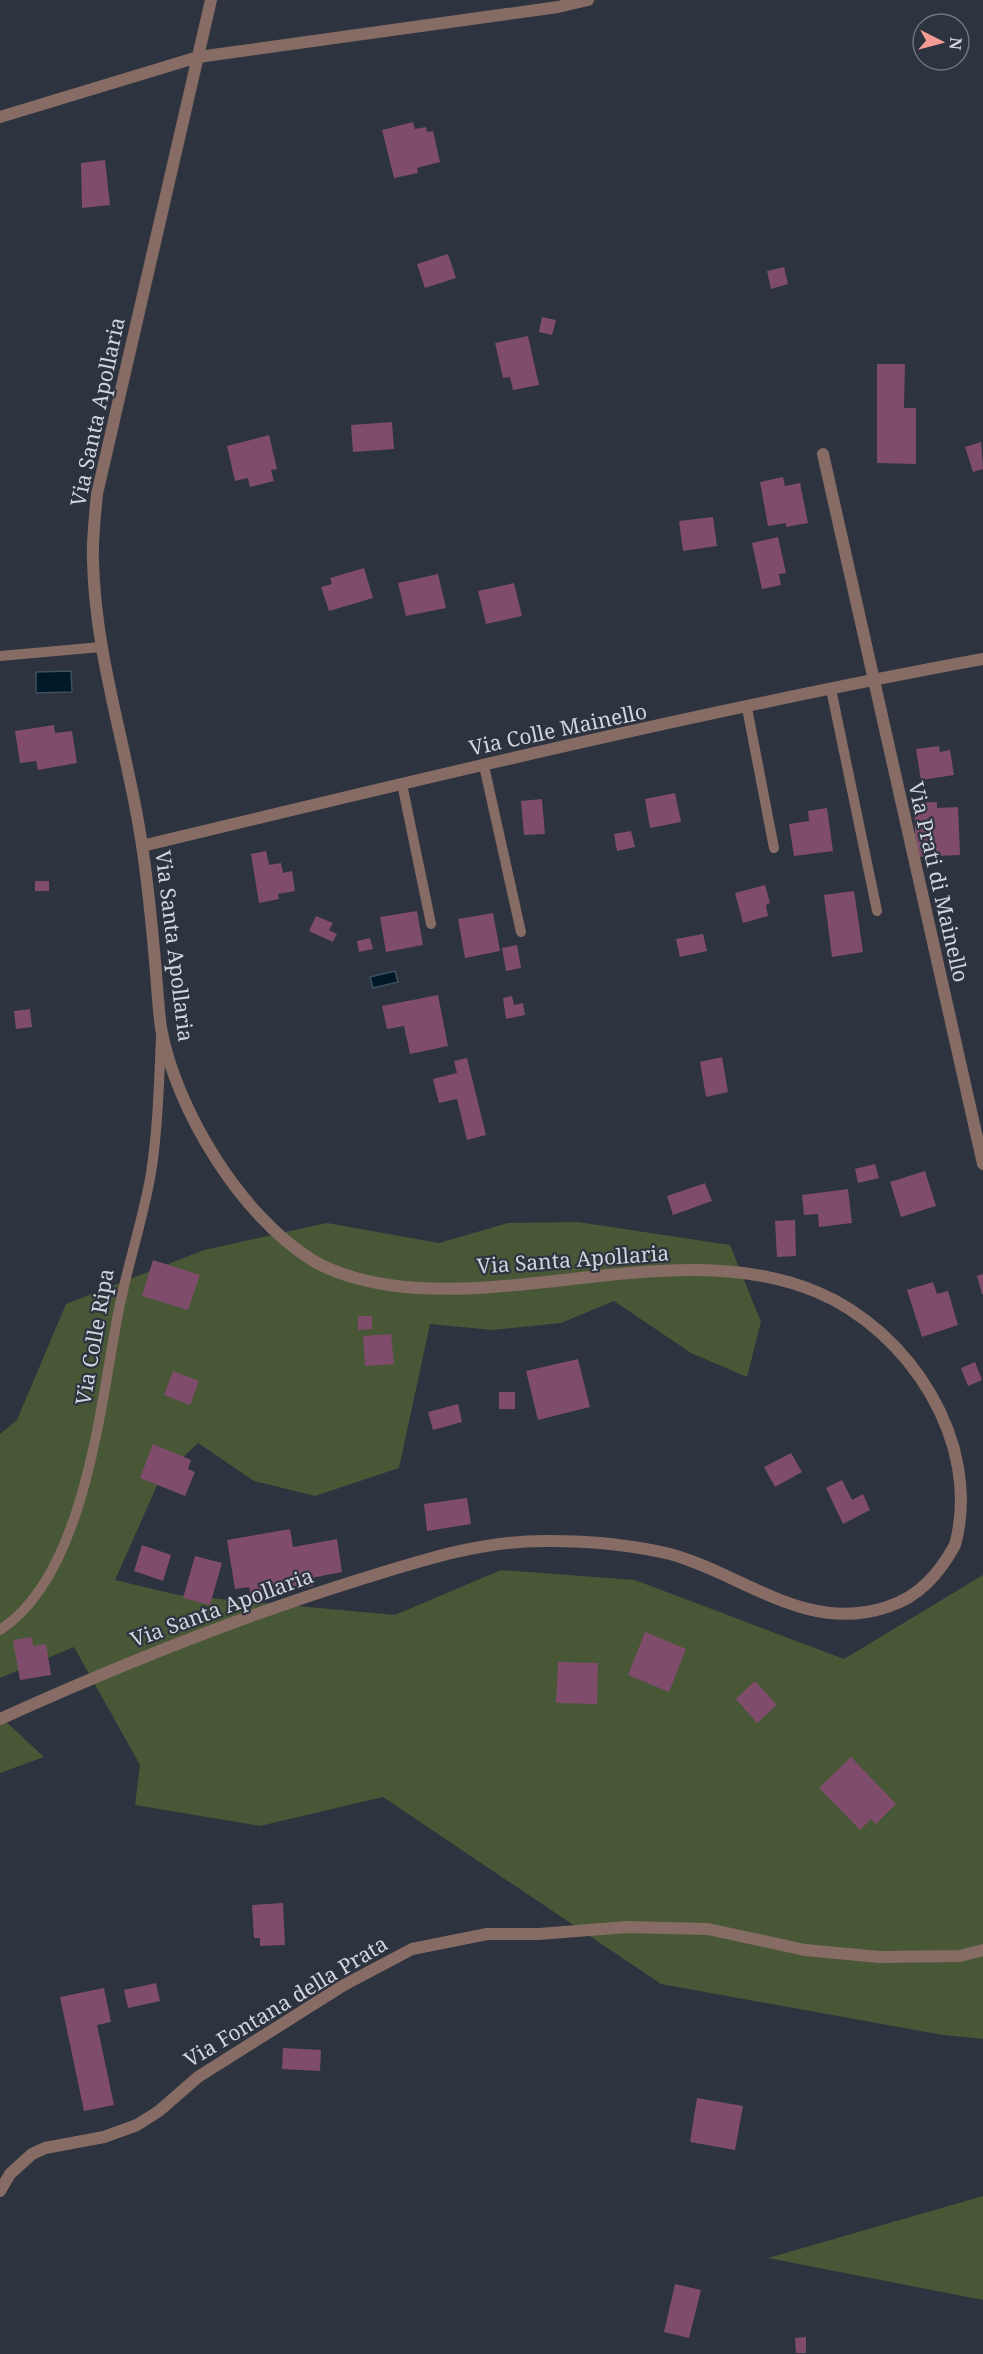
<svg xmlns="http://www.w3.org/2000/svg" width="983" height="2354" font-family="'Noto Serif',serif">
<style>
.green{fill:#485736}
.water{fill:#001929;stroke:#3f515f;stroke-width:1.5}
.building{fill:#7f4d6b}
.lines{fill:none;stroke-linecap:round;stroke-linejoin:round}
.service{stroke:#866c64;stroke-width:10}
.minor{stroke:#866c64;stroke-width:12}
.tertiary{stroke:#866c64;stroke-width:12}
.labels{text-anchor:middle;stroke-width:4.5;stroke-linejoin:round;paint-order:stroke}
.street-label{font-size:21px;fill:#d1d5dd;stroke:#2d333f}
</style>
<rect width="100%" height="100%" fill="#2d333f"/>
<path class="green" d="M578,1222L730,1245L761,1322L747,1377L691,1353L614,1301L561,1323L492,1330L430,1324L399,1468L315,1496L254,1481L198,1443L159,1481L115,1580L178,1595L395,1615L501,1570L635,1580L844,1659L983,1575V2039L943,2035L661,1984L383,1797L260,1826L135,1805L140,1765L74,1647L0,1678V1434L17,1420L66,1304L204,1250L327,1223L439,1243L508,1223Z
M0,1716L44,1757L0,1773Z
M983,2196V2300L768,2258Z"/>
<path class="water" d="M71,671L72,692L36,693V672Z
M395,971L398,982L373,988L370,977Z"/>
<path class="building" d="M413,122L415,129L426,127L427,132L433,131L440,162L417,168L418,173L394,178L382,130Z
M105,160L110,205L82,208L81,163Z
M448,254L456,278L425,288L417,264Z
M784,267L788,284L771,289L767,271Z
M542,317L556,320L552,335L539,332Z
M528,336L539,385L513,390L510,377L503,378L495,343Z
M877,364H905L904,408H916V464L877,463Z
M392,422L394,449L353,452L351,425Z
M269,435L277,469L271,470L274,481L250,487L248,478L235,481L227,446Z
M981,442L983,469L973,472L965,447Z
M783,477L785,486L800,483L808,523L786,527V523L768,526L760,482Z
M713,517L717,546L683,551L679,521Z
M778,537L786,573L779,574L781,585L762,589L752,543Z
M364,568L373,598L329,611L321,587L332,584L330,578Z
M438,574L446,608L406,616L398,583Z
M514,583L522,616L486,624L478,591Z
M54,725L55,733L72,731L77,763L38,770L36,761L20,763L15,731Z
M939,746L940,752L950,750L954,775L921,780L916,749Z
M675,793L681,822L650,828L645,799Z
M542,799L545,834L524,835L521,801Z
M937,802V808L958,807L960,855L916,857L914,803Z
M827,808L833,851L794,856L789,824L809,821L808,811Z
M631,831L635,847L617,851L614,834Z
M266,851L269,865L281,863L283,873L292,871L295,891L278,894L279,899L259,903L251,854Z
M35,881H49V891H35Z
M765,885L770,903L766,905L768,916L743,923L735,893Z
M854,891L863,952L832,957L824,895Z
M417,911L423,945L386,952L380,917Z
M493,913L500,951L465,958L458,919Z
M316,916L333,923L329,930L337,934L333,942L309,931Z
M703,934L707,951L680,957L676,939Z
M370,938L373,949L359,952L357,941Z
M517,945L521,968L506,971L502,948Z
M438,995L448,1046L410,1054L404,1026L387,1029L382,1006Z
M512,996L514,1005L523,1003L525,1015L506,1019L503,998Z
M30,1009L32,1027L16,1029L14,1011Z
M722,1057L728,1092L706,1097L700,1062Z
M467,1058L486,1135L467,1140L457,1099L439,1103L433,1079L457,1073L454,1061Z
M875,1164L879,1178L858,1183L855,1169Z
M925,1171L936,1206L901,1217L890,1182Z
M705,1183L712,1201L673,1215L667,1196Z
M848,1189L852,1223L819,1227L818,1214L804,1215L802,1195Z
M795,1220L796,1256L777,1257L775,1221Z
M153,1260L200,1275L188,1310L142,1296Z
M983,1274V1294H982L977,1276Z
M933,1282L937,1294L948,1291L958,1325L922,1337L907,1290Z
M358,1316H372V1329L358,1330Z
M391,1334L394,1364L365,1366L363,1336Z
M578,1359L590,1407L538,1420L526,1371Z
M975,1362L982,1380L968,1386L961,1368Z
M173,1371L199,1381L190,1405L164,1395Z
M499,1392H515V1409H499Z
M458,1404L462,1422L433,1430L428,1412Z
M153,1444L191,1460L188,1469L195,1472L185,1496L140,1478Z
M791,1453L802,1472L775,1487L764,1467Z
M842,1480L852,1500L863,1494L870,1510L843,1524L826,1488Z
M467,1498L471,1524L427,1531L424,1504Z
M290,1529L293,1547L337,1539L342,1572L311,1578L313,1586L251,1597L249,1587L235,1589L227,1540Z
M142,1545L171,1555L163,1581L134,1571Z
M195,1556L222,1563L210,1605L183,1598Z
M645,1632L686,1649L669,1692L628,1675Z
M32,1637L33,1646L46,1644L51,1675L20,1680L13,1640Z
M558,1662L598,1663L597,1704L556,1703Z
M755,1681L777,1705L757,1723L736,1699Z
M851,1757L896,1804L876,1824L871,1819L860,1830L819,1788Z
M283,1903L285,1945L260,1946V1938H254L252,1905Z
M156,1983L160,2001L128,2008L124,1990Z
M104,1988L111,2022L97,2025L114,2105L84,2111L60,1997Z
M283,2048L321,2050L320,2071L282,2069Z
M697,2098L743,2106L735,2150L690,2142Z
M675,2284L701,2290L689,2338L664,2332Z
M806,2337V2353H796L795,2338Z"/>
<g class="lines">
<path class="service" d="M0,656L101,647
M831,689L877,911
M747,708L774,848
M484,766L521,932
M402,784L431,924
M0,1630C85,1575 100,1406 118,1314C127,1266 143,1220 151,1173C158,1128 159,1082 161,1037"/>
<path class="minor" d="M0,117L198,57L558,7L588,0
M823,454L983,1164
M142,846C421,779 701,711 983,659
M0,2191L10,2174L32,2154L45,2148L104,2137L137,2125L159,2111L198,2077L344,1985L412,1949L487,1934H539L627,1927L708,1929L805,1950L879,1957L960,1956L983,1950"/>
<path class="tertiary" d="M0,1719C115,1667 231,1620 352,1582C417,1562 480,1540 549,1541C588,1541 632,1545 670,1554C743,1574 806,1634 887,1607C919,1597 939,1574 955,1545C983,1442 908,1330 817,1292C686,1237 526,1305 389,1285C363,1281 335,1274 312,1260C241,1216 176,1110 161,1028C158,1006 157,983 155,961C151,916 147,871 139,827C124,738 95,652 93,561C92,539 95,516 97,494L211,0"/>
</g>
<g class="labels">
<g class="street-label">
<text transform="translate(98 412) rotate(-78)" y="7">Via Santa Apollaria</text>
<text transform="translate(558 730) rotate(-12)" y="7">Via Colle Mainello</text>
<text transform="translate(938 882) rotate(77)" y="7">Via Prati di Mainello</text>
<text transform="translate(174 946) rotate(83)" y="7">Via Santa Apollaria</text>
<text transform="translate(573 1260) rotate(-4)" y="7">Via Santa Apollaria</text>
<text transform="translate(95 1337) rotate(-80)" y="7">Via Colle Ripa</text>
<text transform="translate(222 1608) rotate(-20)" y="7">Via Santa Apollaria</text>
<text transform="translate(286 2002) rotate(-31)" y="7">Via Fontana della Prata</text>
</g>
</g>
<g transform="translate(941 42) rotate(96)"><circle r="28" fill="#2d333f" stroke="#6f747e" stroke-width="1.5"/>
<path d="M0-4.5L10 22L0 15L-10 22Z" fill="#f59b96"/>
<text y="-9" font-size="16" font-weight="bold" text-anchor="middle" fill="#d1d5dd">N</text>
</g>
</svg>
